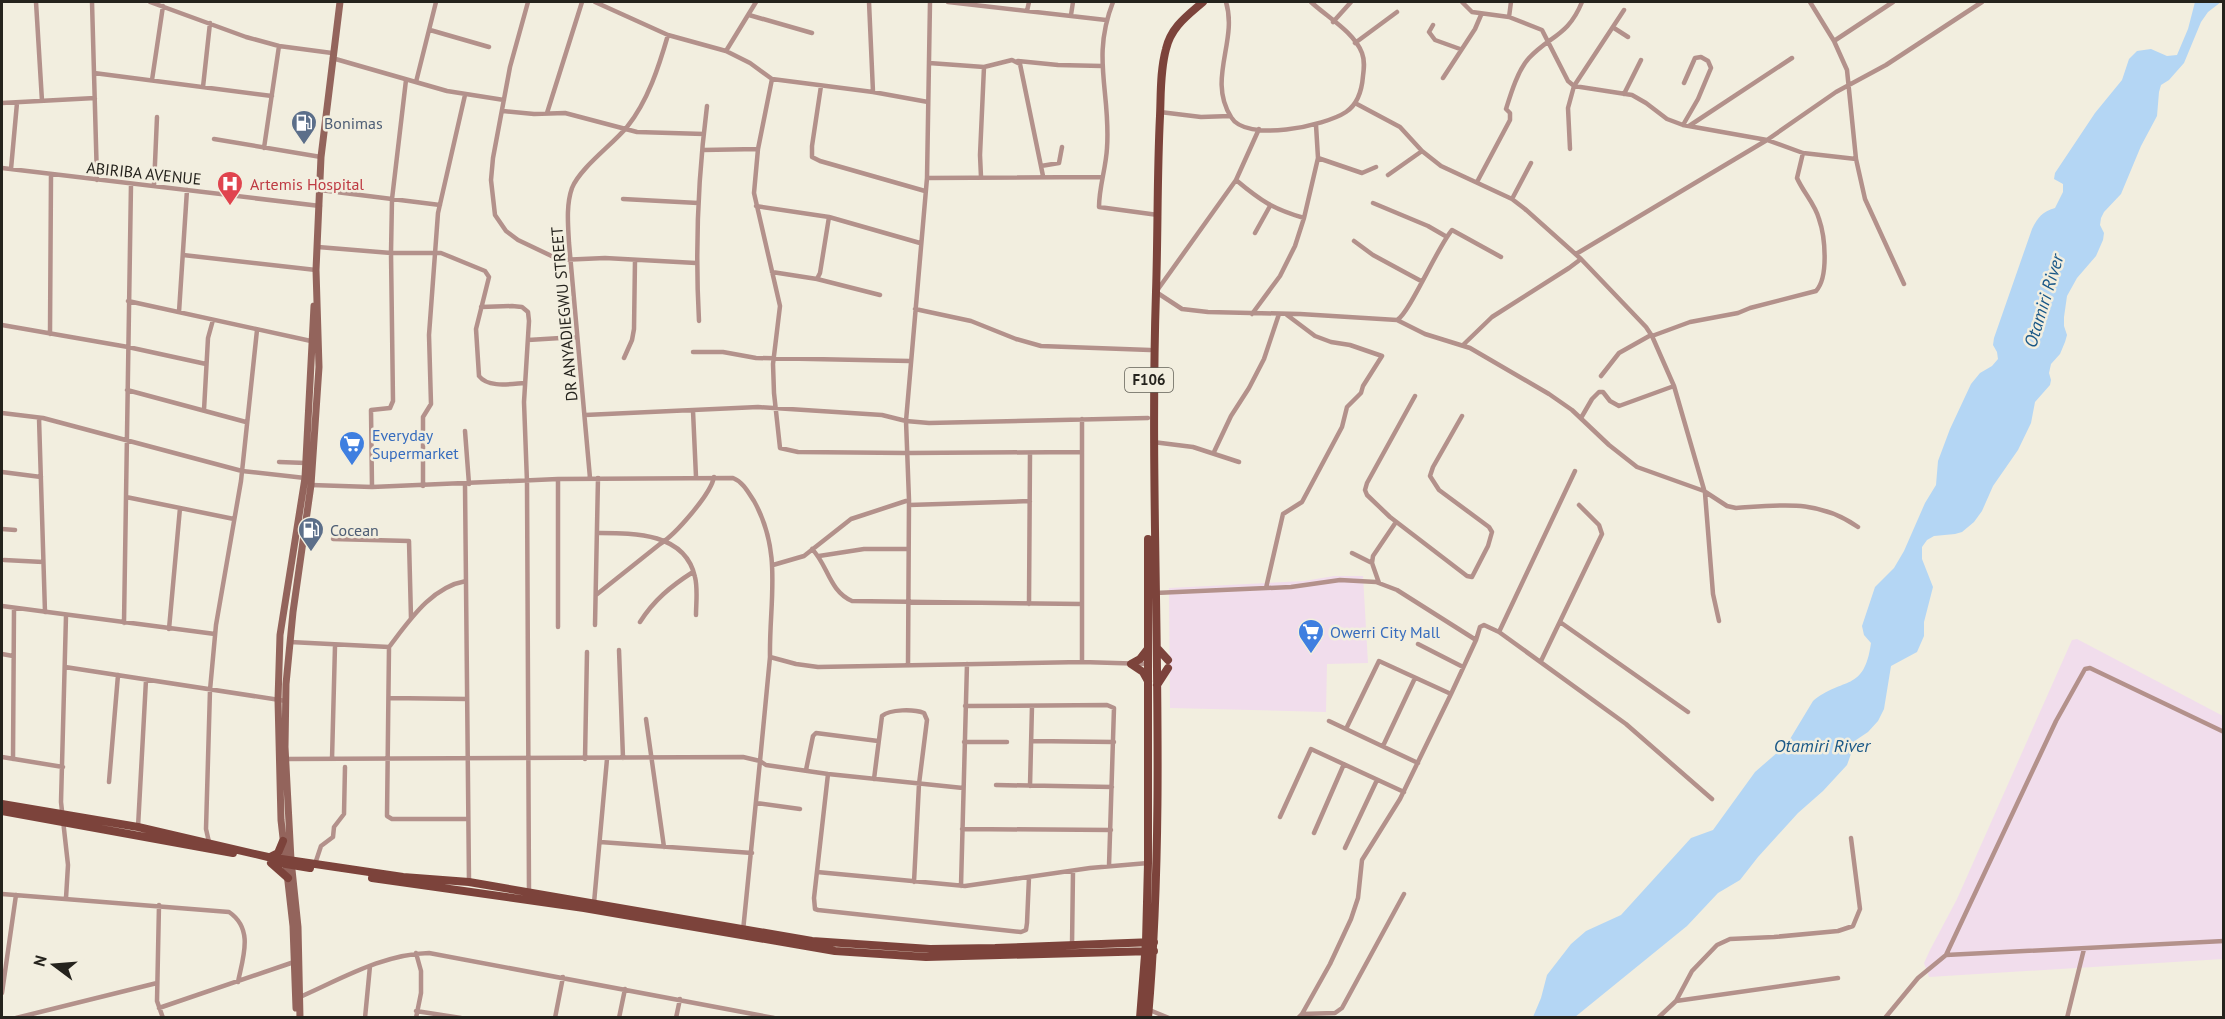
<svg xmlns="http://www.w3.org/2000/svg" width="2225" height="1019" font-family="'PT Sans',sans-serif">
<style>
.commercial{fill:#f1ddec}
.water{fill:#b4d6f4}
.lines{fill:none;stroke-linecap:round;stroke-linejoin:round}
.street{stroke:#b3918b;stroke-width:4.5}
.secondary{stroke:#93645c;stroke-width:7}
.primary{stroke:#7c433b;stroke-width:8}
.labels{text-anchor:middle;stroke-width:5;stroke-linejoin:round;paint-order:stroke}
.shield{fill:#f2eedf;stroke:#626057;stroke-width:1.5}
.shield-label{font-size:15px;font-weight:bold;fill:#25231d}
.service-label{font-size:16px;fill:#4e5e75;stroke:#f2eedf;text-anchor:start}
.street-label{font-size:16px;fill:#25231d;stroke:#f2eedf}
.health-label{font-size:16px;fill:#be3a42;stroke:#f2eedf;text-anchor:start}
.shop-label{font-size:16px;fill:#366cbe;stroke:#f2eedf;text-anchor:start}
.water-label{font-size:18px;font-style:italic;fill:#1a5887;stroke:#f2eedf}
</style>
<rect width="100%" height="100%" fill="#f2eedf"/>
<path class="commercial" d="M1334,576H1363L1368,663L1327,664L1326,712L1170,708L1169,588L1304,581Z
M2077,639L2223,716V959L1929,977L1924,963L1930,950L1957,899L2072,640Z"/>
<path class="water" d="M2195,2H2221L2208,12L2201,22L2184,63L2169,80L2161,85L2159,92L2157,116L2141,146L2121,194L2104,212L2101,218L2100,225L2104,233L2103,240L2096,256L2077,278L2067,296L2064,317V326L2067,335L2065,342L2060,354L2051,364L2049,373L2051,380L2050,385L2035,402L2031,423L2018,450L1993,486L1982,511L1974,522L1962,532L1955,534L1934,536L1927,540L1922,547V559L1933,587L1924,622V636L1917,652L1891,666L1884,709L1878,721L1868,732L1856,740L1847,765L1823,791L1798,813L1758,857L1740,880L1718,893L1687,926L1575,1017H1533L1541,998L1547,975L1571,944L1586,931L1621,915L1691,838L1713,830L1755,772L1787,744L1813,701C1843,676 1864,693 1871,643L1864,635L1862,626L1875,587L1894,568L1904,551L1925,503L1936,485L1938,461L1950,429L1971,384L1980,373L1992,366L1998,359L1997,352L1993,345L1994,338L2032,229C2038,217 2042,212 2055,208L2063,192V184L2054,179L2055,173L2095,113L2122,80L2129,59L2137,51L2151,49L2167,56L2177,55L2188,29Z"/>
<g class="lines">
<path class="street" d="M36,2L42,101
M92,2L97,180
M150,2L246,37L279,46L332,53
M528,2L510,67L493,158L491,180L495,215L506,231L518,240L560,260L605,258L696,263
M595,2L668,35L726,51L750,63L772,79L873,92L928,102
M869,2L873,92
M948,2L1106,20
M1113,2C1091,58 1111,93 1107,148C1106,168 1099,187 1099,207L1158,215
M1226,2C1238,41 1207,79 1231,117C1246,143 1325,126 1346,112C1358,104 1362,89 1363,76C1364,68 1365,61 1362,53C1354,32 1327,17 1311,2
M1462,2L1472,12L1509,17L1542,30L1568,81L1574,86L1632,95L1646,103L1667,119L1683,125L1767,140L1803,153L1856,159
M1810,2L1834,41L1847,70L1856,159L1865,199L1904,284
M1027,11L1029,2
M749,15L812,33
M1071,15L1073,2
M1509,17L1511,2
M1333,22L1351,2
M1433,25L1429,32L1435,40L1460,49
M1614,28L1628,37
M430,30L489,47
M1834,41L1893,2
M1355,43L1397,12
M726,51L756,2
M332,58L447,91L504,100
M1018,61L1058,65L1102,66
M929,63L984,67
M94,73L272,96
M1443,78L1475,29L1481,15
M772,79L758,149L754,193L780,306L773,364L774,393L780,448L798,452L907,453L1082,452
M152,80L163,6
M416,82L436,2
M821,86L812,146V157L820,161L925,191
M203,87L210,23
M1624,94L1641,60
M2,103L95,98
M1355,103L1400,127L1422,151L1441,166L1512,199L1525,209L1581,259L1646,327L1652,336L1674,386L1705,493L1713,594L1719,621
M503,111L534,114L565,113L637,132L704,134
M1160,112L1201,117L1230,116
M547,113L582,2
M1683,125L1698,99L1711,68L1708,61L1701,57L1695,58L1684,83
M1689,126L1792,58
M1259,129L1236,180L1156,292L1182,309L1208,312L1300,314L1397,320C1409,314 1438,246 1452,230L1501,257
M214,139L321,157
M264,148L279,46
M1570,149L1568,108L1574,86L1624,10
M703,150L758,149
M1318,158L1362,173L1376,167
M1041,166L1059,163L1062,147
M2,168L320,206
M11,169L17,103
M1388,175L1422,151
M981,177L980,155L984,67L1012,60L1020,64L1043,176
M927,178L1102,177
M1236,180C1261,201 1273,209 1304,218
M1477,182L1510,120V113L1506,109C1511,93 1518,70 1529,58C1551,35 1568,36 1582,2
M154,186L157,117
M320,190L440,205
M623,199L698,203
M1512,199L1531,163
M1373,203L1428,226L1447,237
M756,206L829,217L920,243
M1255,233L1270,206
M1354,241L1373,255L1421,281
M318,247L391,253H441L485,271L489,277L476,329L479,376C488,388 510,384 524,383
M1576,254L1767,140L1836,92L1886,65L1982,2
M183,255L316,270
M772,272L817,279L820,273L829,217
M817,279L880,295
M128,301L311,341
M481,307L512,306L522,307L528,312L529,321L524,402L527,482L529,892
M915,309L971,321L1016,339L1041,346L1150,350
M179,312L187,190
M1252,314L1280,276L1295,246L1304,218L1318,158L1316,125
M1397,320L1425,334L1470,348L1549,394L1572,410L1609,445L1637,467L1704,491L1727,506L1736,508C1782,505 1818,499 1858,527
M699,321C695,249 698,177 707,106
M2,325L128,347L206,364
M50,334L51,174
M1652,336L1690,322L1738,313L1750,308L1816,291C1829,277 1825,236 1819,219C1815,204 1803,192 1797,178L1803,153
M528,340L577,337
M1463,345L1492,317L1569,268L1581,259
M693,352H723L756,358L910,361
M624,358L632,340L634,329L635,260
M1601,376L1619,353L1651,335
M127,390L246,422
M1415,396L1367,483L1365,490L1367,495L1390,517L1467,576L1472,577L1488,546L1492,532L1489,527L1439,490L1430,476L1433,467L1462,416
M204,410L208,338L213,320
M693,411L696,477
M2,413L43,418L242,471L305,478
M585,415L758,407L882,415L906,421L929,423L1148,418
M39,418L45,612
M1581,418L1592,399L1599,392H1603L1610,401L1619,406L1674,386
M1082,419V662
M465,431L469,484
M1153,442L1193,447L1239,462
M1214,452L1231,416L1249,388L1264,359L1279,314
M279,462L306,463
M2,472L41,477
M590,478L569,243C568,225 566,205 572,188C580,168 612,145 627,127C648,101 659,66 668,35
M558,479V627
M465,484L469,882
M311,485L372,487L558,479L733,478C743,482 748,492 754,501C783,553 769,601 770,657L796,664L818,667L1082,662L1148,664
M423,486V417L431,404L429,335L438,213L465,95
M372,487L371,410L390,408L393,401L391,253L392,199L406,80
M126,497L234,519
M909,505L1030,501
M2,529L15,530
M597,533C633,533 685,532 695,577C698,589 696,603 696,615
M333,539L409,541L411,618
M812,549C828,565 829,591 852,601L1082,604
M1352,553L1372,563
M819,556L864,549H908
M4,560L43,562
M773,565L804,556L851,519L909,500
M1379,583L1372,563L1373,556L1396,522
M1266,588L1283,514L1302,502L1342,427L1347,407L1361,393L1363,386L1382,356L1350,345L1331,342L1315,336L1287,315
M1155,593L1291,587L1340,580L1376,582L1397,590L1476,640
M596,595L660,544C675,535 711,494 714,477
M1029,604L1030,453
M2,606L215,634
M640,622C654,600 671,586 693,572
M1560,622L1688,712
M124,623L131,184
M595,625L598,478
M169,629L180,508
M1499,632L1575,471
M290,642L389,647C409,621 431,587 466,581
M1418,644L1463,667
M389,647L387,816L392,819H468
M619,650L623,758
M2,654L13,656
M1541,661L1602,534L1599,525L1579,505
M908,665L909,500L906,421L927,178L930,2
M65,667L286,701
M389,698L467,699
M965,706L1107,705L1114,708L1109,866
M646,719L664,847
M1329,721L1418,763
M1346,729L1379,661L1451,694
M2224,732L2090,668L2085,669L2056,721L1946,955L2224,941
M1031,741L1114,742
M964,742H1007
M1383,746L1415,678
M2,757L63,767
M13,759L14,608
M286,759L743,757L760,761L770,657
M332,759L335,646
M585,759L587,652
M806,770L813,736L816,733L878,741
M828,774L814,898L815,909L818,910L1021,932L1026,930L1027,923L1029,877
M874,779L882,716C890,709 914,709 924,713L927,720L919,784L914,882
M109,782L118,675
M996,785L1112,787
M1030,786L1032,706
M756,803L800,809
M1280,817L1311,749L1404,792
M138,827L146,680
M962,829L1111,830
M1314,833L1344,764
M209,842L206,829L210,690L216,625L241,481L257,330
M600,842L752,853
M1345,848L1377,780
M315,864L321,846L333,837L334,827L344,814L345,767
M817,872L965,886L1090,868L1148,863
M961,886L967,664
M2,894L229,912C254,929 243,957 238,982
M66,898L68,865L61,802L66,616
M594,903L607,759
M159,905L157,1001L163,1018
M743,931L760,761L766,765L828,774L963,788
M1072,945L1073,871
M2,993L16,895
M300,997C341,979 383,954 429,953L774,1018
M1676,1001L1838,978
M159,1008L294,962
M1147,1009L1169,1018
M416,1011L461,1018
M1302,1014L1335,1013L1342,1008L1404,894
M16,1018L157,983
M365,1018L370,966
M416,1018L421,993V971L416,953
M555,1018L563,977
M619,1018L625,989
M676,1018L680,999
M1298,1018L1302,1014L1330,964L1351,919L1358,898L1362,860L1400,799L1451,694L1476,640L1480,627L1484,625L1499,632L1626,724L1712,799
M1658,1018L1676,1001L1692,971L1717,945L1730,939L1774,937L1838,931L1853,926L1860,909L1851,838
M1885,1018L1918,978L1946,955
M2067,1018L2084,949"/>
<path class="secondary" d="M296,1008L293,926L281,820L278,700L280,635L305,478L314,306
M300,1018L298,927L291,860L285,747L286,684L293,612L311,485L319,367L316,270L321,157L340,2"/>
<path class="primary" d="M1157,648L1168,660
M1147,650L1140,659L1131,664L1143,672L1148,681
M1157,685L1168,668
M2,804L138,827L268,857L403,877L469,882L812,941L930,949L995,948L1154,942
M2,811L233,853
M270,857L278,853L283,841
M274,862L310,868
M271,863L288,878
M372,878L584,908L835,951L926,957L1154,951
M1140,1018L1146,942L1148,863V539
M1148,1018C1169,776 1148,534 1156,292C1158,233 1157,175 1160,116C1161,94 1160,71 1166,49C1171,27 1187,16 1203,2"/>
</g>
<defs>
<symbol id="fuel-pin" viewBox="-11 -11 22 30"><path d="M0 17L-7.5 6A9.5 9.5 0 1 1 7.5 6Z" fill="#5c6f8a" stroke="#f2eedf"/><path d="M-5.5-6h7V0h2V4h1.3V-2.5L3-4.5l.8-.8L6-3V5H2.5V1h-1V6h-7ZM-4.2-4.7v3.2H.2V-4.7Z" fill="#fff"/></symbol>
<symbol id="hospital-pin" viewBox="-11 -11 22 30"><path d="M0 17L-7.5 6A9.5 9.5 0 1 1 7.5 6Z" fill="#e0444e" stroke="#f2eedf"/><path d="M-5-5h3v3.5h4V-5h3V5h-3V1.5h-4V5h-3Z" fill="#fff"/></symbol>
<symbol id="supermarket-pin" viewBox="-11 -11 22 30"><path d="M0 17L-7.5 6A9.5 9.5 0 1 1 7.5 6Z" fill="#3f7fe0" stroke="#f2eedf"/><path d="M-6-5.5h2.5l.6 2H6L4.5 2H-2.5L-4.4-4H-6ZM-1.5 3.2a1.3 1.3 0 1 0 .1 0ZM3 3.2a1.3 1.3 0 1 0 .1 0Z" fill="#fff"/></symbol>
</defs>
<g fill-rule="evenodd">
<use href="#fuel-pin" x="289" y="108" width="30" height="40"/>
<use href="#hospital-pin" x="215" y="169" width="30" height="40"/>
<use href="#supermarket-pin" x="337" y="429" width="30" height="40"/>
<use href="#fuel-pin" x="296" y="515" width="30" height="40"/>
<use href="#supermarket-pin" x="1296" y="617" width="30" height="40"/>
</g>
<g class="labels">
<rect class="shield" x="1125" y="368" width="48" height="24" rx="4.5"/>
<g class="shield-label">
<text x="1149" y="385">F106</text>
</g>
<g class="service-label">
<text x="324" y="129">Bonimas</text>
<text x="330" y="536">Cocean</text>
</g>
<g class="street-label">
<text transform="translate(144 173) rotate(6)" y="6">ABIRIBA AVENUE</text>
<text transform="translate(564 314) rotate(-95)" y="6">DR ANYADIEGWU STREET</text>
</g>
<g class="health-label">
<text x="250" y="190">Artemis Hospital</text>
</g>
<g class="shop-label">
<text x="372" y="441">Everyday<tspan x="372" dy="18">Supermarket</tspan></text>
<text x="1330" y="638">Owerri City Mall</text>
</g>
<g class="water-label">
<text transform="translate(2044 301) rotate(-73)" y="6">Otamiri River</text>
<text x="1822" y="752">Otamiri River</text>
</g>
</g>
<rect width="2225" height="1019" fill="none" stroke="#25231d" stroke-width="6"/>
<g transform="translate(54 965) rotate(286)" stroke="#f2eedf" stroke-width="4.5" paint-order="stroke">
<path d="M0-4.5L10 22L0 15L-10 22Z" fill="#25231d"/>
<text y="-9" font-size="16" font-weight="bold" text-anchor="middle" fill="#25231d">N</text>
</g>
</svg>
